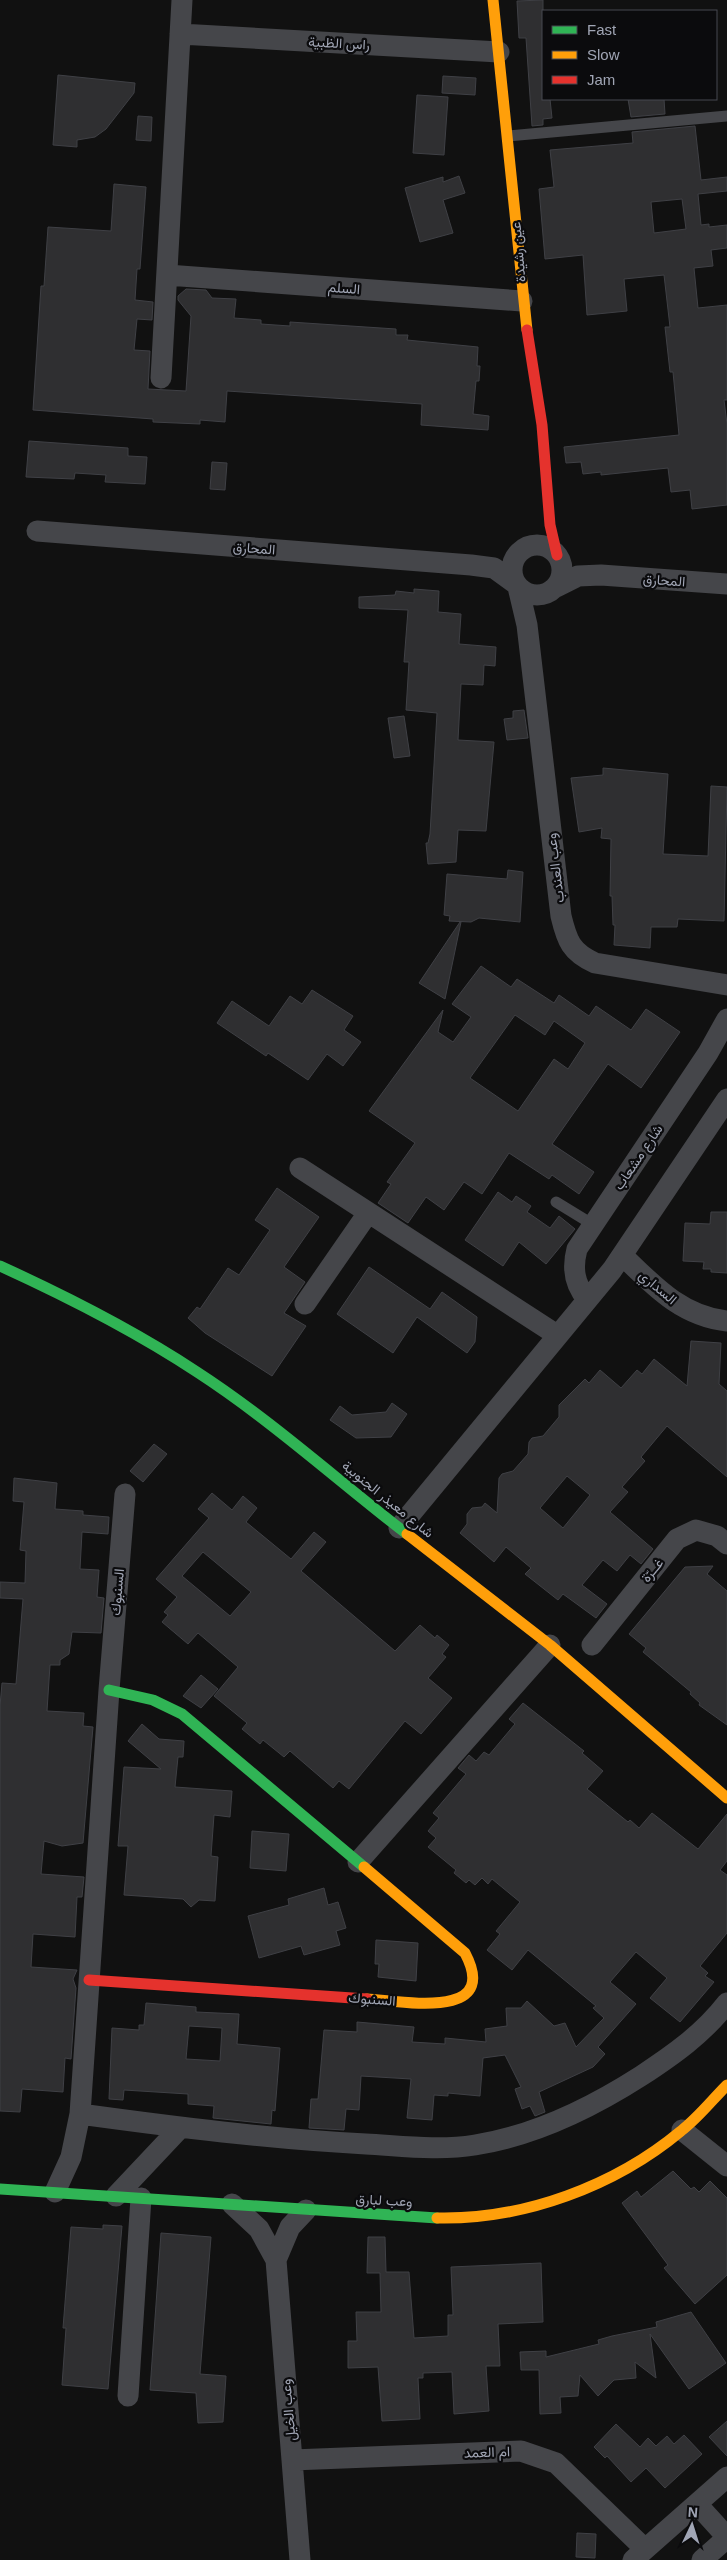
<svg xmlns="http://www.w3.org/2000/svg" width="727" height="2560" font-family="Arial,Vazirmatn,sans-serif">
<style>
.building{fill:#2f2f31;stroke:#3f4045;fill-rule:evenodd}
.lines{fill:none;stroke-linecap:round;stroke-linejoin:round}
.lane{stroke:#45464a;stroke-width:11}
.street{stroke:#45464a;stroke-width:21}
.fast{stroke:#30b455;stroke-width:11}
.slow{stroke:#ff9f0a;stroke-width:11}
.jam{stroke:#e5322d;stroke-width:11}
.labels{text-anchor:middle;stroke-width:4.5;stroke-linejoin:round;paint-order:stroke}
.street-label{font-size:14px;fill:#a0a5b4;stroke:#0b0b0d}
</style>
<rect width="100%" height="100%" fill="#111"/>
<path class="building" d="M543,0V99H550L552,118L543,119V125L532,126L526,38H519L517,1Z
M58,75L135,83L134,93L106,129L95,137L77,140V147L53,145Z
M443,76L476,78L475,95L442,93Z
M417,95L448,97L444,155L413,153Z
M628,99H664L665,114L631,117Z
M138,116L152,117L151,141L136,140Z
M695,126L701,180L727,177V191L698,194L701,225L709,224V227L727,225V248L711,250L713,266L694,268L698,308L727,305V400H724L727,424V505L692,509L690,490L671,492L668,468L601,475V472L583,474L581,462L566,463L564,447L679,435L673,372H670L665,327H670L664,275L624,279L627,311L587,315L583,255L545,259L539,189L554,187L550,150L633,143L632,132ZM682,199L686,229L654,233L651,202Z
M459,176L465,193L443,200L453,233L420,242L405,188L443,177V182Z
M114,184L146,187L140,269H137L135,300L153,302L152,320L137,319L134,350L150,351L148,389L186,391L191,316L178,300V296L186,289L206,290L212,298L236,299L234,318L261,320V324L290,326V322L396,329V335H408L407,340L478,347L477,366H480L479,381H476L473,414L489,416L488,430L421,425L422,404L227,391L225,422L200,420V424L153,422V419L33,410L41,286H44L48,227L111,231Z
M29,441L128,448V456L147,457L145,484L105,482L106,475L75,473L74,479L26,477Z
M212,462L227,463L225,490L210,489Z
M414,589L439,591L438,612L461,614L459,644L496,647L495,666L484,665L483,685L461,684L458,740L494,742L486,831L458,830L456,862L428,864L426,843H428L430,834L437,713L406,710L409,662H404L408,610L359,608V597L395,595L396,591L414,593Z
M524,710L528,738L507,740L504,719L513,718V711Z
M404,716L410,756L394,758L388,718Z
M603,768L668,774L663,854L708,856L711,786L727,787L724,921L678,919L677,927H651L650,948L614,945L615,925H613L612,896H610L611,839L601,838L602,828L579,832L571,778L603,775Z
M508,870L523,872L520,922L479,918L471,922L449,921L450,916L444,915L447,874L507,879Z
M460,922H461L445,999L419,983Z
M481,966L511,987L517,979L554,1003L559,995L589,1016L596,1006L631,1030L646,1009L680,1032L641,1088L608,1064L552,1144L594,1172L579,1194L552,1175L549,1179L509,1153L482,1194L464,1182L444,1210L426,1197L408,1223L378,1203L391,1184L387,1182L415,1143L369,1111L443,1010L438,1032L453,1042L471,1017L452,1004ZM515,1015L545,1035L554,1021L585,1043L568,1069L554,1059L518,1111L470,1078Z
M312,990L353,1016L344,1030L361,1042L343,1066L327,1054L308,1080L268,1053L266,1056L217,1023L232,1001L269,1026L290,996L302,1004Z
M277,1188L319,1217L284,1267L305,1282L284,1313L306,1326L272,1376L205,1333L188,1318L197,1307L200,1309L228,1268L239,1275L270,1230L255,1220Z
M498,1192L512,1202L516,1196L531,1206L527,1212L550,1228L559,1216L575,1229L546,1264L519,1242L503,1266L465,1240Z
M711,1212H727V1273L711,1272V1269H703L704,1262L683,1261L685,1223L710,1224Z
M369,1267L430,1309L442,1292L477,1317L475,1342L467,1353L417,1317L393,1353L337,1314Z
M691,1341L721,1343L719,1384L727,1391V1477L667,1426L641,1457L645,1461L622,1487L628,1492L610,1512L653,1549L641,1564L630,1555L617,1571L603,1560L582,1585L607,1604L596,1618L563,1594L558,1600L525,1574L531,1568L506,1547L494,1562L460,1533L467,1524V1514L472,1508L482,1507L485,1503L497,1513L499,1478L502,1474L513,1471L528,1454L529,1442L532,1438L543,1436L559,1417V1405L585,1379L589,1383L600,1370L621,1388L637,1370L642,1374L654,1359L687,1386ZM567,1476L590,1495L563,1528L540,1508Z
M392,1403L407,1414L391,1437L356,1438L330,1420L340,1406L352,1415L386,1412Z
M154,1444L167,1454L143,1482L130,1471Z
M14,1478L57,1483L55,1509L83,1511V1515L109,1517L108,1534L82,1532L80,1569L99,1570L97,1597L104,1598L101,1633L72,1632L69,1654L60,1660V1665H50L47,1711L84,1713L83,1726L93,1727L83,1843L62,1846L44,1841L41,1874L84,1877L82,1897H77L75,1937L33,1934L31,1967L77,1970L73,1979L76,1988L71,2059L65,2058L63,2092L22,2089L20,2112L0,2111V1706L2,1683L16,1684L23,1599L0,1598V1582L25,1583L26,1551L20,1550L24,1502L13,1501Z
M212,1493L232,1510L243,1496L257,1508L246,1522L291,1559L314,1532L326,1542L301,1571L395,1651L420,1625L435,1638L437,1635L449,1645L442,1654L446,1657L428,1678L452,1698L421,1734L405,1721L349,1789L339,1781L333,1788L290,1751L284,1757L263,1740L260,1744L242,1729L247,1723L214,1696L238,1667L198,1633L188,1644L162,1622L168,1615L164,1612L177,1597L156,1579L209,1518L198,1509ZM203,1552L251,1592L230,1616L182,1576Z
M713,1566L707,1574L727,1591V1725L699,1705L700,1703L690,1694L691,1692L643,1652L646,1648L629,1634L685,1567Z
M201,1675L218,1689L201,1708L183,1696Z
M523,1703L584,1751L582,1753L603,1771L587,1789L628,1822L630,1820L639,1828L652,1813L698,1849L727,1814V1861L720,1870L727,1875V1933L700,1966L708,1973L705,1976L714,1982L680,2022L650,1998L667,1978L636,1952L610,1982L636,2004L598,2047L605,2054L593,2067L539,2092L545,2112L535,2116L530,2106L522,2109L515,2089L521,2087L505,2055L483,2058L480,2096L448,2093V2096L434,2095L432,2120L407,2118L411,2079L361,2076L359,2110L346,2109L344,2130L309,2128L311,2099H318L324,2030L357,2032V2022L414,2027L412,2042L445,2044V2038L486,2042L485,2029L507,2026L506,2008H521L527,2001L554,2026L565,2023L576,2047L604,2018L593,2008L596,2006L528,1950L512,1970L487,1950L500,1934L496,1931L520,1902L492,1879L488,1884L482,1878L475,1885L469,1880L466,1883L454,1873L456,1870L428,1847L436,1838L428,1831L439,1818L433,1813L466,1774L458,1768L469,1755L476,1761L484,1752L489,1755L515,1724L509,1719Z
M142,1724L159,1739L184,1741L183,1757H178L175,1787L232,1791L230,1817L214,1815L211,1856L218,1857L215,1901L199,1900L191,1907L183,1899L124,1895L128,1846H118L124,1767L161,1769L128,1741Z
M252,1831L289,1834L286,1871L250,1868Z
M324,1888L328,1905L338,1902L346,1928L336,1931L340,1945L304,1955L301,1946L259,1958L248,1916L289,1905L288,1899Z
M376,1940L418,1943L416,1981L378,1977L379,1964H375Z
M146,2003L196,2007V2012L239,2014L237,2044L280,2048L275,2111L272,2110L271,2124L213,2118L214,2106L188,2104V2094L124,2090L123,2100L109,2099L112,2028L139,2030V2025H144ZM189,2026L222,2028L220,2061L186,2059Z
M673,2171L691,2189L694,2187L699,2192L710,2181L727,2198V2275L695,2304L664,2268L668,2265L622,2203L637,2191L641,2197Z
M103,2225L122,2226L108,2389L62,2385L66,2328H63L71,2227L103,2229Z
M161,2233L211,2237L200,2374L226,2376L223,2422L198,2423L196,2393L150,2390Z
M368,2237H385L386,2272H409L414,2338L448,2336V2315H453L451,2267L541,2263L543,2322L498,2324L500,2366H486L489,2411L454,2414L452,2372L423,2373V2378H418L420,2419L382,2421L378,2367L348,2368V2341H357L356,2312H381L380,2273H367Z
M691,2312L726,2363L689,2389L650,2334L656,2378L635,2362L636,2378L614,2380L598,2396L580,2375L578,2396L560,2397L561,2413L540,2414L539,2370H521L520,2352L546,2351V2357L599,2344L598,2340L612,2336L657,2327L656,2322Z
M727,2421V2456L709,2437Z
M616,2424L640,2447L648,2438L656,2446L667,2436L674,2444L684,2435L702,2454L665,2488L646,2468L631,2482L607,2456L605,2458L594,2447Z
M577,2533L596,2534L595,2558L576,2557Z"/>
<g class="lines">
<path class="lane" d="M508,136L727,116
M556,1202L592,1224"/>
<path class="street" d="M180,34L499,52
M167,275L522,301
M161,378L182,0
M37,531L471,565L494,568L516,584
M512 570a25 25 0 1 1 50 0a25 25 0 1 1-50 0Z
M518,587L527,625L561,916C567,941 571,952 595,963L727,985
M556,587L578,576L601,575L727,584
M300,1168L557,1335
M622,1255C653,1285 681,1316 727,1321
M587,1299C574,1284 572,1268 577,1249L708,1053L727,1019
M305,1304L368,1213
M399,1528L612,1270L727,1099
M592,1645L677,1539L696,1530L717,1536L727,1544
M358,1862L550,1645
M80,2114C175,2127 270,2139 366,2144C402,2146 439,2151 475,2145C533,2136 591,2108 641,2076C673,2055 703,2034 727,2003
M682,2130L727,2166
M55,2192L71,2157L80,2114L109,1690L125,1494
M116,2196L181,2127
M232,2204L259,2229L276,2260
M128,2396L141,2198
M292,2460L521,2451L556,2463L645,2549
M697,2504L727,2537
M300,2560L276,2260L290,2227L306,2210
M633,2560L727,2477
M702,2560L727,2538"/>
<path class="fast" d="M0,1266C68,1297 135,1331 197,1372C271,1420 337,1480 407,1534
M109,1690L153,1700L182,1714L364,1867
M0,2189L437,2218"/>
<path class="slow" d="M493,0L527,330
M407,1534L550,1645L727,1798
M364,1867L465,1953C501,2021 402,2001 367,1999
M437,2218C524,2220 615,2186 681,2131C698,2118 712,2100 727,2085"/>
<path class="jam" d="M527,330L542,425L550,525L557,555
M89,1980L367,1999"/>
</g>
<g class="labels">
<g class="street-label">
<text transform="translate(339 43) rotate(3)" y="5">راس الظبية</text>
<text transform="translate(518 252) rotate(-95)" y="5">عين رشيدة</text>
<text transform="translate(344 288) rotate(4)" y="5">السلم</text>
<text transform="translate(254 548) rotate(4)" y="5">المحارق</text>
<text transform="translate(664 580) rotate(4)" y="5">المحارق</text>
<text transform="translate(555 868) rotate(-97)" y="5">وعب العندب</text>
<text transform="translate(638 1157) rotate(-56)" y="5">شارع مشعاب</text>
<text transform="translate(658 1287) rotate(40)" y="5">السداري</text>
<text transform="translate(388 1499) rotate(39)" y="5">شارع معيذر الجنوبية</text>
<text transform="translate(652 1570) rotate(-51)" y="5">غــرّة</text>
<text transform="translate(117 1592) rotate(-85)" y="5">السنبوك</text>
<text transform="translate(372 1999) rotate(4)" y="5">السنبوك</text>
<text transform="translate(384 2200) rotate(3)" y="5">وعب لبارق</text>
<text transform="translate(288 2410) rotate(-95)" y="5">وعب الخيل</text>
<text transform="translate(487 2452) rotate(-2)" y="5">ام العمد</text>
</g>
</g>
<rect x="542" y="10" width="175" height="90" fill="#0b0b0d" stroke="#474950"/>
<rect x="552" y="26" width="25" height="8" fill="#30b455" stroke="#474950"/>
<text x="587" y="35" font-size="15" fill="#a0a5b4">Fast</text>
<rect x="552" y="51" width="25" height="8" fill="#ff9f0a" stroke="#474950"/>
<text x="587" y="60" font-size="15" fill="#a0a5b4">Slow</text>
<rect x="552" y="76" width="25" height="8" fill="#e5322d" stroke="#474950"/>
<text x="587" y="85" font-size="15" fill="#a0a5b4">Jam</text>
<g transform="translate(692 2525) rotate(4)" stroke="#0b0b0d" stroke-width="4" paint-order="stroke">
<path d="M0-4L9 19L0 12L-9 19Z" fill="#a0a5b4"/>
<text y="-8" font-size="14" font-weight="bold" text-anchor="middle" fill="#a0a5b4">N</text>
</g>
</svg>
